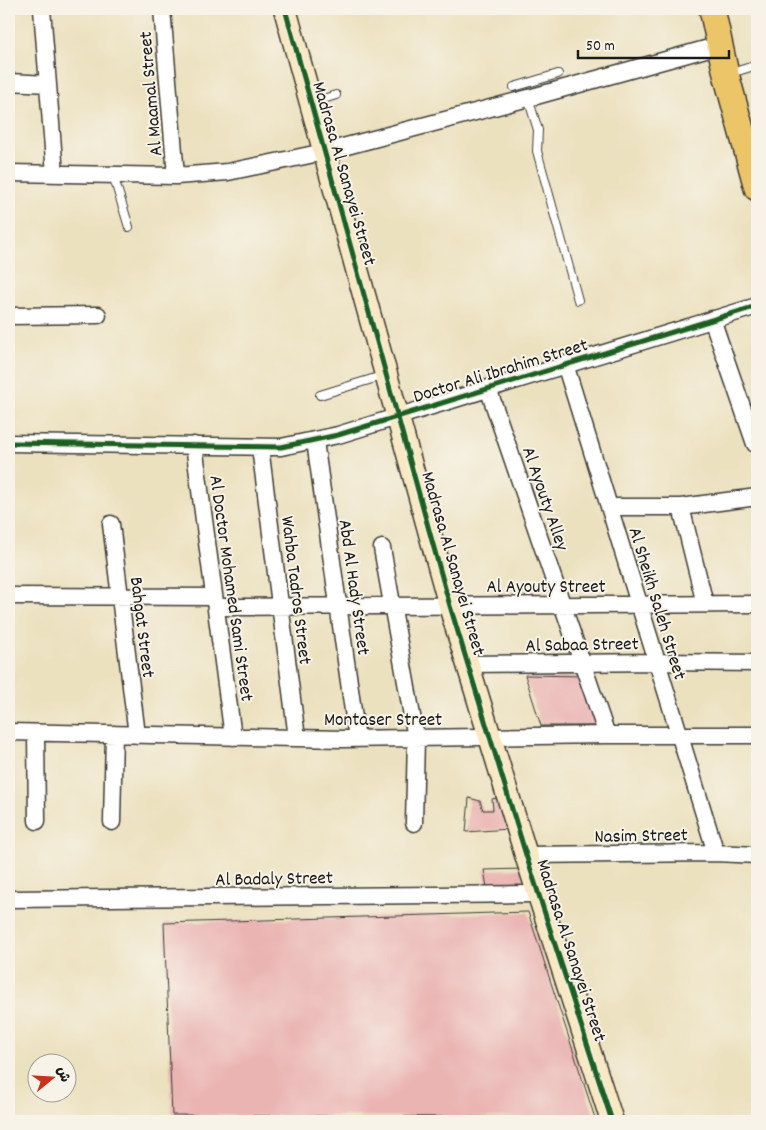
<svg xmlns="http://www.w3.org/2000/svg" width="766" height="1130" font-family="Dekko,'Playpen Sans Arabic',sans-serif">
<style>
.building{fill:#eab4b2}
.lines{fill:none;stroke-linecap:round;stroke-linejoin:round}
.lane-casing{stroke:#3b3a34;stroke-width:10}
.street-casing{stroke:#3b3a34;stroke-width:19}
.secondary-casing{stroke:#3b3a34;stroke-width:25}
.primary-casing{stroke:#3b3a34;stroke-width:28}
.lane{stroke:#fff;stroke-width:8}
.street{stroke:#fff;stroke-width:16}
.secondary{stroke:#f8e8c3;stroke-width:22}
.primary{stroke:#edc569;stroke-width:25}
.cycleway-casing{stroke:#f7f3e8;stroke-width:8}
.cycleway{stroke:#1b5e20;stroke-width:5}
.labels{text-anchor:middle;stroke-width:4;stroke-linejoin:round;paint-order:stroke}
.street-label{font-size:19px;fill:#1c1c1c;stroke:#f7f3e8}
</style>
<rect width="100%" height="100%" fill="#f7f3e8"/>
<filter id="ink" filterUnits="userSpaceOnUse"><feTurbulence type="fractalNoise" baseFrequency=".02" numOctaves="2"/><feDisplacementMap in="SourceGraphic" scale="10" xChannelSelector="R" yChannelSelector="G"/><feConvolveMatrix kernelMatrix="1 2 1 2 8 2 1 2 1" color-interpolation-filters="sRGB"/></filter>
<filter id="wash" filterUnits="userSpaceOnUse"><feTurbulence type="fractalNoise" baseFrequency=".0096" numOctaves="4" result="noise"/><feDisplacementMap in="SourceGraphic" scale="20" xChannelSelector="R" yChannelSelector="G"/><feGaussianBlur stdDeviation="1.12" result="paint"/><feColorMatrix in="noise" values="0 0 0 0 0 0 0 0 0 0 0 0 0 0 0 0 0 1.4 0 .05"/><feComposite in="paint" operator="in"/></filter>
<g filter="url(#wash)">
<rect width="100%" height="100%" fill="#ece1bf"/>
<g id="blocks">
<path class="building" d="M525,675L583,676L597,726H541Z
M502,797L509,829L466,832L469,798L480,801L483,810H493L492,799Z
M523,869L524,886L487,887L484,870Z
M528,912L595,1118L172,1115L164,923Z"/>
</g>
</g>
<g filter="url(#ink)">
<use href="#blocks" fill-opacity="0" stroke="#3b3a34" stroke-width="1"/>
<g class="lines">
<defs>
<path id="lane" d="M728,74L757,65
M514,87L558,74
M528,98L538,130L537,151L578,300
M314,102L336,95
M113,175L129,227
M320,395L385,375"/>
<path id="street" d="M42,9L55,174
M162,9L176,176
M9,82L48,84
M9,173L176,176L228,172L324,152L536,96L720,45
M9,316L98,315
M712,319L755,444
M565,364L716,853
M488,388L607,735
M315,441L357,739
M9,443L281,447L338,435L757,306
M194,445L233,737
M260,447L297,738
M609,507H681L757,497
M681,507L705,604
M111,524L137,735
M382,548L416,738L414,823
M9,596L214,597
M216,607L757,604
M468,664L657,662L757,663
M9,732L343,739L607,735H757
M36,733L37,821
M112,822L114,734
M526,855L716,853L757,855
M9,899L539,894"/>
<path id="secondary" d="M285,9L450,606L526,855L612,1121"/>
<path id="primary" d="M712,9L726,74L757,188"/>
</defs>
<use href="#lane" class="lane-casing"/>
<use href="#street" class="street-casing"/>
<use href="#secondary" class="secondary-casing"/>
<use href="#primary" class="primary-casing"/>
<use href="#lane" class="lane"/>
<use href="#street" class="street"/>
<use href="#secondary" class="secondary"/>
<use href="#primary" class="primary"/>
<defs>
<path id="cycleway" d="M285,9L450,606L526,855L612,1121
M9,443L281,447L338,435L757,306"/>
</defs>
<use href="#cycleway" class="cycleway-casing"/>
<use href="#cycleway" class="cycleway"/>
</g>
</g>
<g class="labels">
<g class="street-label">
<text transform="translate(149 94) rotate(-95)" y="7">Al Maamal Street</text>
<text transform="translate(346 173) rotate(74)" y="7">Madrasa Al Sanayei Street</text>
<text transform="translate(500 369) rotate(-17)" y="7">Doctor Ali Ibrahim Street</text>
<text transform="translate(547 498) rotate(71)" y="7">Al Ayouty Alley</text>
<text transform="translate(455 563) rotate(74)" y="7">Madrasa Al Sanayei Street</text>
<text x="546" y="592">Al Ayouty Street</text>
<text transform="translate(356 587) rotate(82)" y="7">Abd Al Hady Street</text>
<text transform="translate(233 588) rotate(82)" y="7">Al Doctor Mohamed Sami Street</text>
<text transform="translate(298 590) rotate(83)" y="7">Wahba Tadros Street</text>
<text transform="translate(659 603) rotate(73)" y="7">Al Sheikh Saleh Street</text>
<text transform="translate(144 627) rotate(83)" y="7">Bahgat Street</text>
<text transform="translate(582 643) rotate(-1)" y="7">Al Sabaa Street</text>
<text x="383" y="725">Montaser Street</text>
<text transform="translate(641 834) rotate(-1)" y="7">Nasim Street</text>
<text transform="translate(274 877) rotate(-1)" y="7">Al Badaly Street</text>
<text transform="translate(573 950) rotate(72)" y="7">Madrasa Al Sanayei Street</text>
</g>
</g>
<rect width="766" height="1130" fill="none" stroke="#f7f3e8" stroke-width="30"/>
<g transform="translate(52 1078) rotate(72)"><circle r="24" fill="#f7f3e8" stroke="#9f9d96"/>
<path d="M0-4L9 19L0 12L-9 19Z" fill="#c8321e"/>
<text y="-8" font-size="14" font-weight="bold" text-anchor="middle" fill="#1c1c1c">ش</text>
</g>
<path d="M578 50v8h151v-8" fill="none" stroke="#1c1c1c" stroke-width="2.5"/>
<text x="586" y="50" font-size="15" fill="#1c1c1c" stroke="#f7f3e8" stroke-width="4" paint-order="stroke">50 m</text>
</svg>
